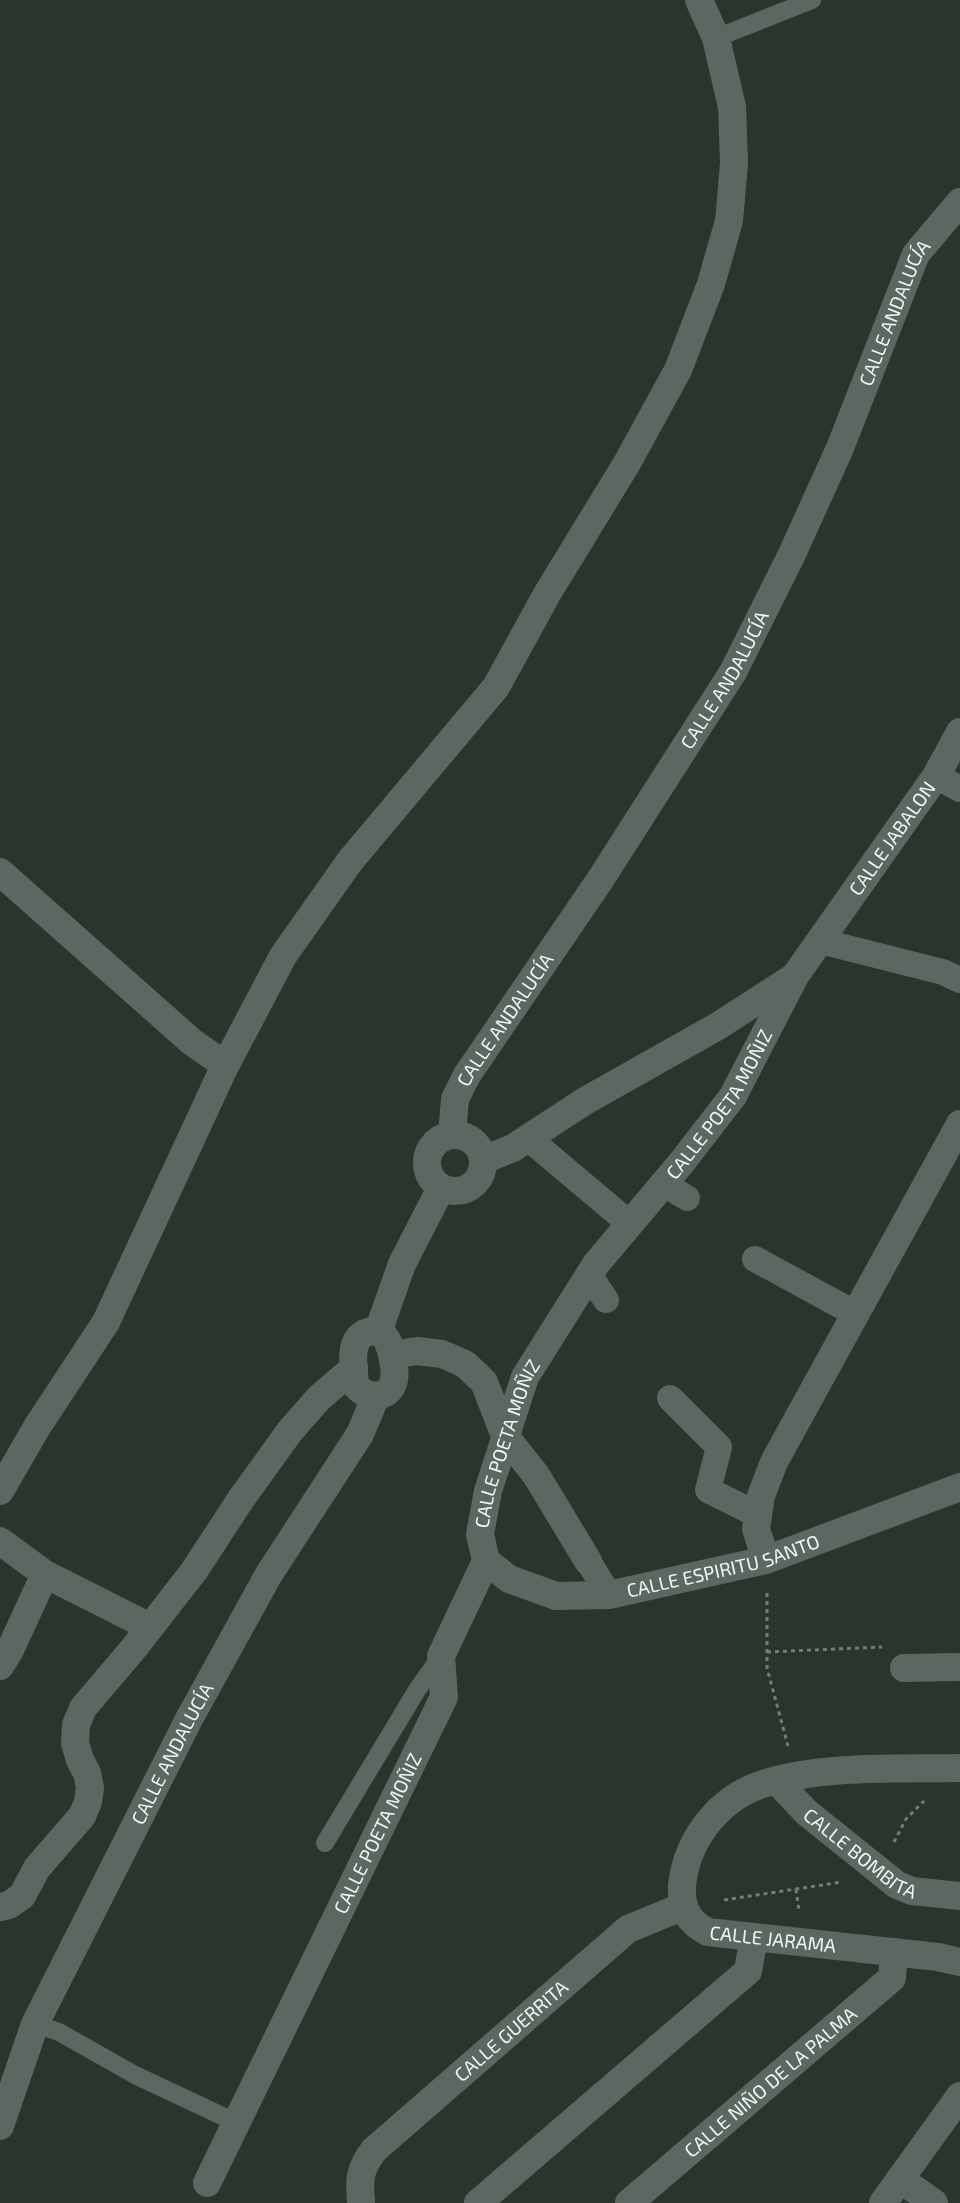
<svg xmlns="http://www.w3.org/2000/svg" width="960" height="2203" font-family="'Exo 2',sans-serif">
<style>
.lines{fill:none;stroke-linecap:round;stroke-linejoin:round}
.path{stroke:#757e78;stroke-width:3;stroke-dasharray:4 4;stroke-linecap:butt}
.service{stroke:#5b6760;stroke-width:18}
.pedestrian{stroke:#5b6760;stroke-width:26}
.minor{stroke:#5b6760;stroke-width:28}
.labels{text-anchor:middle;stroke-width:5;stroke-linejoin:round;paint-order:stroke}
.street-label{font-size:19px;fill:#f0f7f2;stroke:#161b18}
</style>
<rect width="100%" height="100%" fill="#2a352e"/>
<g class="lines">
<path class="path" d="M767,1593V1668L788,1746
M767,1652L882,1647
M894,1842L906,1819L924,1801
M796,1889L799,1911
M724,1900L842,1882"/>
<path class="service" d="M716,38L812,0
M325,1843L417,1690L441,1656
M35,2024L59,2032L135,2075L237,2123"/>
<path class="pedestrian" d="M936,776L960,789
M820,941L943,972L960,980
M528,1138L630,1224
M664,1184L687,1198
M755,1259L856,1314
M589,1275L606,1300
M670,1398L719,1447L708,1490L758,1515
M588,1561L609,1595"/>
<g class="minor">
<path d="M0,872L192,1042L225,1065"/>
<path id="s1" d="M452,1135L455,1099L467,1075L600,880L733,672L792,554L840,448L916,254L960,202"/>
<circle cx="455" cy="1163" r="28"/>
<path d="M483,1160L513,1148L585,1101L718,1026L794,977"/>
<path d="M372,1331C376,1332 380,1332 383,1335C391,1341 396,1370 394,1380C389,1401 365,1399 355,1384C354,1365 346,1336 372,1331Z"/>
<path d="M378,1332L402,1264L441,1188"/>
<path d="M392,1355L417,1351L442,1354L465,1364L484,1382L505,1436L536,1475L588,1561"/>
<path d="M0,1491L37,1427L106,1322L223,1070L283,956L350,861L496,687L547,594L627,463L678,370L711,284L729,221L734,163L732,107L716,38L699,0"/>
<path d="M0,1541L45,1574L150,1627"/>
<path d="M766,1560L756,1529L761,1496L774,1462L960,1124"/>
<path id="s2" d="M486,1561L509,1579L556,1596L609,1595L766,1560L960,1487"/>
<path d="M0,1666L10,1650L45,1574"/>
<path d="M904,1668L960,1667"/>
<path id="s3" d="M960,1768C898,1769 822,1765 763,1784C721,1797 690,1836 683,1878C679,1902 685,1921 708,1932L938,1957L960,1962"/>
<path id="s4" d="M777,1781L806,1812L897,1885L912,1891L960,1896"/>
<path d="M0,1907L9,1905L22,1896L37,1868L82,1816L88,1802L90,1788L87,1773L80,1760L75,1743L76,1725L83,1708L134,1648L194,1571L241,1499L290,1431L319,1398L354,1368"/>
<path id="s5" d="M0,2126L35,2024L189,1719L269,1574L360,1434L376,1396"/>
<path d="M900,2179L934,2203"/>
<path id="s6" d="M207,2183L444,1697L441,1656L486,1561L480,1534L488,1491L525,1377L596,1264L682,1162L733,1096L795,976L936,776L960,732"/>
<path id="s7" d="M361,2203C359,2179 359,2170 374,2150L628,1929L684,1906"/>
<path d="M478,2203L748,1971L754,1937"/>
<path id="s8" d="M629,2203L892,1978L894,1952"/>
<path d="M883,2203L960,2096"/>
</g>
</g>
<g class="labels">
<g class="street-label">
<text dy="7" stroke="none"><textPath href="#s1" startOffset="940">CALLE ANDALUCÍA</textPath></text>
<text dy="7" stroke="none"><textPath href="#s1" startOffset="535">CALLE ANDALUCÍA</textPath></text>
<text dy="7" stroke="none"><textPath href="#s6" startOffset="1532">CALLE JABALON</textPath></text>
<text dy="7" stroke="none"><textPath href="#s1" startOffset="130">CALLE ANDALUCÍA</textPath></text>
<text dy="7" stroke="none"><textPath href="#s6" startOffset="1214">CALLE POETA MOÑIZ</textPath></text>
<text dy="7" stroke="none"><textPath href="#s6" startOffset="809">CALLE POETA MOÑIZ</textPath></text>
<text dy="7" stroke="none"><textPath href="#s2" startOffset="250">CALLE ESPIRITU SANTO</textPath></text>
<text dy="7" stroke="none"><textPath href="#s5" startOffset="411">CALLE ANDALUCÍA</textPath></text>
<text dy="7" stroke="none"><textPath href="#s6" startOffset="389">CALLE POETA MOÑIZ</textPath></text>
<text dy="7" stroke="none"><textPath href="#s4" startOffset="111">CALLE BOMBITA</textPath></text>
<text dy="7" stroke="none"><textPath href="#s3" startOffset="458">CALLE JARAMA</textPath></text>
<text dy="7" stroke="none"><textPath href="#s7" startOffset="238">CALLE GUERRITA</textPath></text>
<text dy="7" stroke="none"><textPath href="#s8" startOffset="186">CALLE NIÑO DE LA PALMA</textPath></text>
</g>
</g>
</svg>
